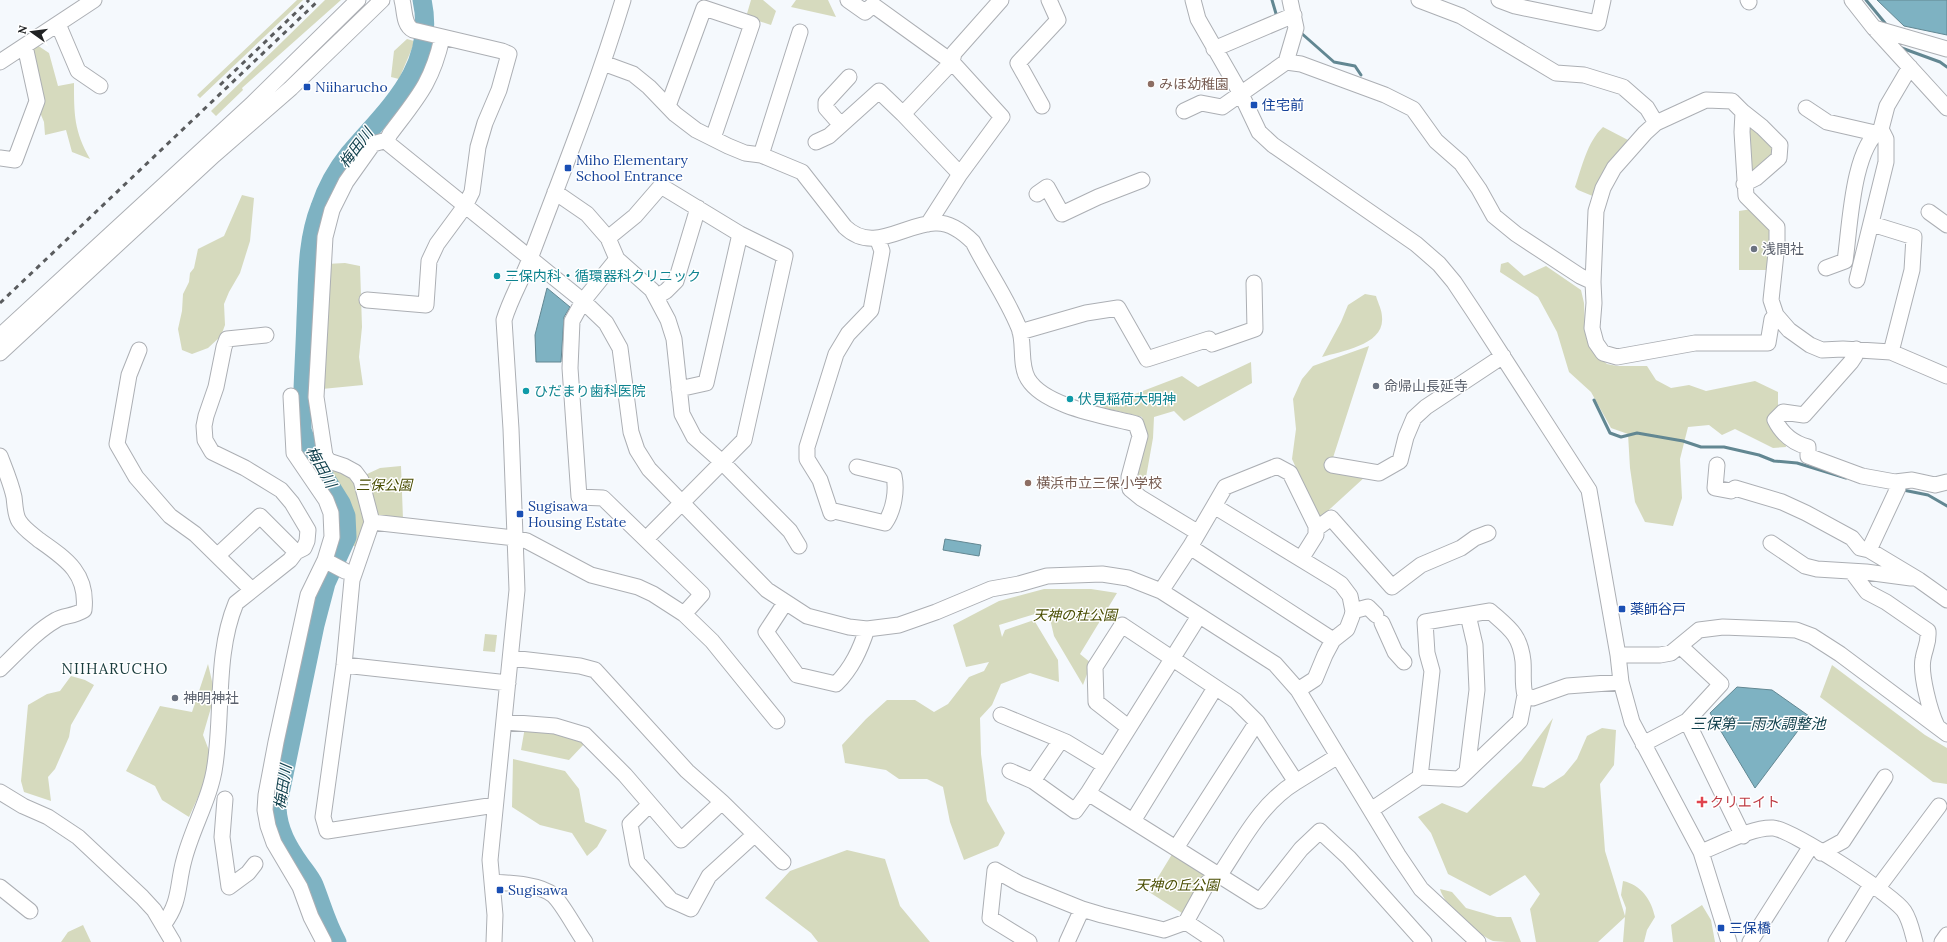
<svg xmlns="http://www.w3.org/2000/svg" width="1947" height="942" font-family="Lora,'Noto Sans JP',serif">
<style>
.green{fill:#d6dabe}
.water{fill:#7eb2c2;stroke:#628792}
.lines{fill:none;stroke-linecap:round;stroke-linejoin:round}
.stream{stroke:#628792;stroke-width:3}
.river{stroke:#7eb2c2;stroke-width:19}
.minor-casing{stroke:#acafb4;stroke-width:17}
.minor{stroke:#fff;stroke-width:15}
.rail{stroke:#5a5c5e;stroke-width:3;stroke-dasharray:5 5;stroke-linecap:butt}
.education-dot{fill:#8d6e63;stroke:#fff;stroke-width:1.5}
.transit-dot{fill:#1a4fb4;stroke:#fff;stroke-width:1.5}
.worship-dot{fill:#6b7280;stroke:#fff;stroke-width:1.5}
.culture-dot{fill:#0f9aa8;stroke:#fff;stroke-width:1.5}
.health-dot{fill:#e0444e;stroke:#fff;stroke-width:1.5}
.labels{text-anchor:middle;stroke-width:3;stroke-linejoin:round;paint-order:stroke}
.education-label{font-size:14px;fill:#785e54;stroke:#fff;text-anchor:start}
.transit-label{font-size:14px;fill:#164399;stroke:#fff;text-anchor:start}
.worship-label{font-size:14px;fill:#5b616d;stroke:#fff;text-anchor:start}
.culture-label{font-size:14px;fill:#0d838f;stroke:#fff;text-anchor:start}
.park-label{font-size:14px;font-style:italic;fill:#494d02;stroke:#fff}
.health-label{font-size:14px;fill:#be3a42;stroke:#fff;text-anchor:start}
.water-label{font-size:15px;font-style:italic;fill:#13424e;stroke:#fff}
.neighbourhood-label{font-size:15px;letter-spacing:1px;fill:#193c3d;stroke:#fff}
</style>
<rect width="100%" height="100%" fill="#f5f9fd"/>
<path class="green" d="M297,0H303L200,98L197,95Z
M325,0H341L242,88L243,90L216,116L211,111Z
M751,0H763L776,11L771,25L746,17Z
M796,0H828L836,17L791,7Z
M407,39L414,41L413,46L399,79L391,77L394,51Z
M34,43L49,53L58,86L74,83C74,114 74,131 90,159L72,152L66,130L45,135L44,122L39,110L28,47Z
M1752,125L1775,149V158L1758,172L1750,171L1747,128Z
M1603,127L1628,140L1607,166L1595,197L1578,190L1575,187C1582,167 1587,142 1603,127Z
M242,195L254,198L250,241L240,273L229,292L224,304L225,325L221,336L208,348L192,354L182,350L178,329L182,311L183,294L189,282L190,273L194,268L198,249L224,236Z
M1752,209L1771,228L1768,270H1739V211Z
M1508,262L1524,276L1546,266L1581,290L1584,303L1585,325L1595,353L1607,364L1617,366H1647L1656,380L1671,388L1689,385L1706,391L1755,381L1778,392V405L1786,447L1773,448L1735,429L1722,435L1709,425L1688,427L1680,459L1682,498L1673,526L1645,522L1635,502L1630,468L1628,434L1611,428L1591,392L1569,372L1557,332L1538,297L1500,272L1501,264Z
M345,263L360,266L362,327L359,357L363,385L322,389L326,264Z
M1365,294L1376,296C1378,303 1382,310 1382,317C1385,345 1341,351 1322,357L1341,322L1348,305Z
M1369,346L1330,467L1366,476L1319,519L1292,459L1296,429L1293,399L1302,379L1313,366Z
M1251,362L1252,383L1184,421L1174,411L1154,417L1153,438L1145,483L1136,481L1146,431L1142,417L1101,407L1182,376L1198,387Z
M324,465L352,476L365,522L356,547L348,543C355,515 342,487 324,465Z
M401,466L403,519L376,516L365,475L380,468Z
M1044,589H1091L1117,593L1080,654L1091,663L1083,685L1054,636L1048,610L999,625L1002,637L1005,630L1034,620L1058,660L1059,682L1030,673L1001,684L992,705L980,718L981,754L987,801L1005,833L998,846L964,860L950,822L943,787L927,779H899L886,770L845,763L842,745L866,719L887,700H915L934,712L948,704L969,677L984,671L989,662L966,667L953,625L999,601Z
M485,634L497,635L495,652L483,651Z
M208,664L215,694L203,735L210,753L203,786L189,817L162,800L155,786L126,771L160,706L192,712Z
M1832,665L1925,735L1947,748V784L1933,782L1820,697Z
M71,676L85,680L94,685L71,725L69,737L55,769L48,777L51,801L24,792L21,781L28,705L47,694L60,691Z
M1553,718L1532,786L1544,788L1564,775L1577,759L1587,736L1602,728L1616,730L1614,765L1600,784L1605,851L1625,916L1626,908L1621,895L1623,881C1641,885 1651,899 1655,917L1647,930L1644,942H1623L1625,917L1598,942H1536L1530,909L1540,894L1525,875L1490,896L1448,874L1431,833L1418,817L1442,803L1467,813L1521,761Z
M525,727L574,735L586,742L569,760L521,750Z
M513,759L565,771L579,789L585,822L607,830L597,847L587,856L572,833L540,825L512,807Z
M847,850L885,859L900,906L930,942H818L811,933L765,898L790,871Z
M1174,851L1210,875L1185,915L1149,892Z
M1440,889L1452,892L1466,908L1497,917H1511L1521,942C1513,942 1499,942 1493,941C1477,934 1444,906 1440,889Z
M1702,905L1711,920L1715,942H1673L1671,925Z
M83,925L91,942H61L68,932Z"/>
<path class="water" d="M1877,0H1947V35L1904,26Z
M547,288L570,307L564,317L561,362H536L535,335Z
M945,539L981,545L979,556L943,550Z
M1737,687L1772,690L1809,716L1755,788L1710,713Z"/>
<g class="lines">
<path class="stream" d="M1272,0L1277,17
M1866,0L1885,23
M1300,32L1334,62L1355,66L1361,75
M1899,47L1940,62L1947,67
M1594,400L1610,433L1621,437L1637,433L1683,441L1701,447H1724L1759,455L1774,461L1797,463L1846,478
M1903,490L1928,495L1947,506"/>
<path class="river" d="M337,942C326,922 322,905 314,885C311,878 305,871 300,864C288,847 278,830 277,808L315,625L326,583L347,537L346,516L341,503L311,455L302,430C302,393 305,355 306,318C308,280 306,243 320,207C326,189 337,169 349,154C388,108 437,67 422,0"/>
<defs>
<path id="minor" d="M848,0L865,12L873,5L952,62L1002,117L960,174L928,224
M1193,0L1198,19L1241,94L1259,132L1273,145L1416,244L1439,264L1454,282L1474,312L1589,490L1618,655L1621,682L1632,722L1701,852L1729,942
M1419,0L1461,16L1556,73L1584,75L1623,87L1647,108L1656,123
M1499,0L1515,6L1598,23L1603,0
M1748,0L1749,2
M1852,0L1874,28L1947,108
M58,24L78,71L100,86
M1874,28L1947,49
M442,38C432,83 417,98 390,134L387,140L389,144L583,301L606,323L620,348L631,432L637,450L649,469L767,590L807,616L849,627L867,629L899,625L936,612L991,589L1019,584L1047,576L1102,574L1128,578L1161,591L1275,664L1298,690L1398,855L1421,889L1478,942
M1214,49L1294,15
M0,62L94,0
M1286,62L1296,28L1290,0
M603,63L633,74L649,87L675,114L696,130L728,146L745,153L761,155L802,172L845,227C873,254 904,224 935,223C950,222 963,232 973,242C987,270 1007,298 1019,328C1025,343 1019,364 1028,379C1045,407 1106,416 1136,424L1140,436L1129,477L1130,489L1141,498L1197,532
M668,106L704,8L752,24L713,138
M1042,106L1018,63L1058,20L1049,0
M1806,108L1827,122L1875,133
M1184,111L1201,103L1222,107L1286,62L1301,64L1385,95L1413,109L1436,141L1461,163L1479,189L1494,216L1516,234L1580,276L1593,282L1594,303L1592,328L1596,343L1603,353L1617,357L1695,343H1768L1772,319L1776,315
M1743,112L1762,127L1780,145L1779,158L1756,178L1744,184
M840,124L826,108V102L849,77
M387,140L373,144L346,182L332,210L325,237L316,397L325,456L329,461L344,466L355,472L361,480L372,522L352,580L344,665L323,817L327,831L495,805
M816,142L829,136L879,91L903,114
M761,155L800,32
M0,158L15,160L37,101L25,46
M960,174L903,114L952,62L954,53L1001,0
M555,192L587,214L608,238
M1037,194L1047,187L1062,214L1098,197L1142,180
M1929,212L1947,225
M1872,224L1914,237L1912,270L1891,352
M617,259L652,290L668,320L674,339L682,414L694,437L722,462L790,531L799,546
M1826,268L1845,261C1850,228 1852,149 1881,129
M1857,280L1886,162V139L1881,129L1887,106L1910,67
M1593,282L1596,211L1603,188L1614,168L1645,133L1656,123L1706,100L1732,101L1743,112L1742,132L1746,196L1777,227V244L1771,300L1776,315L1789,330L1810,345L1822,350L1843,349L1891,352L1947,376
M656,297L666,291L676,281L698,208
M367,300L426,305L429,261L437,244L465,206L472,192L478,147L485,123L499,90L509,54L502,51L413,30C403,25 405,10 402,0
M1020,332L1086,313L1118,308L1147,359L1209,339L1212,344L1255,329L1254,283
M0,336L251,105L358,0
M1856,349L1855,356L1851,362L1804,415L1783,412L1775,420C1782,434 1793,443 1808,447V456L1862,476L1895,482L1898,488L1869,550
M139,350L129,375L117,444L136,477L170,516L195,534L251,589
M0,353L214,155L291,88L382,0
M679,389L706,383L740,234
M291,396L294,453L326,500L331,513L332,537L325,560L308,595L276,742L266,795L265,810L268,826L274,843L300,887L311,917L324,942
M0,456C5,469 11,483 14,497C15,504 15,515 19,521C24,529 32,534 39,540C66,559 88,573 84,610C73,617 64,615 56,620C35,632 17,653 0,669
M1332,465L1379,473L1400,461L1406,437L1414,418L1426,407L1503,356
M1717,465L1715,488L1731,491L1735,488L1782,502L1806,513L1852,538L1860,548L1869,550L1919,580L1947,600
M1895,482L1912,480L1935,485L1947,482
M1214,506L1225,487L1277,466L1290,473L1316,526V535L1301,559
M830,510L885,523C894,510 897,490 894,476L857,467
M831,513L820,480L807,459V447L836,354L848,334L871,310L882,251L877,238
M372,522L515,538L527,541L591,575L638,587L653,594L684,614L712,641L777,721
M1316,529L1331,518L1392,587L1421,565L1461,548L1475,538L1488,533
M646,539L744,440L785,256L740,234L661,186L635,216L608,238L617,259L583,301L572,321L570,368L579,497L603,498L702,594L684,614
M1771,543L1805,566L1817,569L1866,572L1911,578
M1190,547L1333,640
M218,555L260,516L296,552
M328,562L345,571
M1852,572L1867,592L1886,602L1928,631C1929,644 1925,647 1923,659C1920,674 1930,712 1937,726
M1161,591L1190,547L1214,506L1332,578L1341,584L1350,596L1353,611L1352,616L1347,629L1333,640L1325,655L1315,679L1298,690
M785,603L766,632L797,675L836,684C852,668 860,650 867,629
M1353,611L1368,607L1376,615
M1199,616L1088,793L1260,901L1301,849L1320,831L1349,858L1424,942
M1382,623L1395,652L1404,662
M1618,655H1660L1671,653L1699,630L1723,627L1796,630L1812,636L1840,654L1947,734
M344,665L508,683
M1001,715L1066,742L1104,765
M1687,721L1743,836
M505,722L555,726L585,735L625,775L681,840L722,802L687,771L595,670L580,666L511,658
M1128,727L1096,702L1095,667L1122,625L1236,701L1257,722L1296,782L1338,756
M1643,744L1687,721L1721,684L1680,646
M1010,771L1033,781L1075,811L1088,793
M1467,771L1477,690L1475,645L1468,615
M1420,777L1432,671L1427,653L1425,622L1490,611C1509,628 1520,634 1523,661C1524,673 1522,683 1525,695L1533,698L1567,686L1621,682
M1033,781L1061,740
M0,792L23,806L48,817L78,837L142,897L154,910L173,942
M225,799L222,837L229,887L248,873L255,864
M722,802L783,862
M650,804L630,824L637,862L671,900L691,909L709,876L754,835
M1371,810L1420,777L1459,779L1520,721L1525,695
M1133,821L1215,688
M1176,848L1257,722
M1701,852C1722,844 1752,827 1773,828C1791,829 1893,895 1904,911C1910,920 1912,931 1915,942
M1821,853L1843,841L1885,777
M492,882C509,883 540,884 553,895C563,904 576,930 585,942
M0,887L30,911
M1877,889L1939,806
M1186,922L1208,882L1219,876C1242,842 1260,804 1296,782
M163,925C181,902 177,885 184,860C192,828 211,797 215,765C223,712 215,654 236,603L290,560L296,552L304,548L307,541L308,530L292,503L281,490L245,468L212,452L205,440L204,426L206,416L216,387L224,347L227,339L266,335
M494,942L495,915L490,860L517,590L511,429L504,320C511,297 523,278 531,256C563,171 597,86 623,0
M1029,942L990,918L995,870L1020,884L1082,909L1102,915L1164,930L1186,922L1216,942
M1067,942L1082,909
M1750,942L1811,846
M1836,942L1871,885
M1942,942L1947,935"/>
</defs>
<use href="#minor" class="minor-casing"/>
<use href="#minor" class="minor"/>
<path class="rail" d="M220,85L309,0
M0,303L319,0"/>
</g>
<g class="education-dot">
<circle cx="1151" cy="84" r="4"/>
<circle cx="1028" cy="483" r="4"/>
</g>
<g class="transit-dot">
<rect x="303" y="83" width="8" height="8" rx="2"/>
<rect x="1250" y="101" width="8" height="8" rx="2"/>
<rect x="564" y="164" width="8" height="8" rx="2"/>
<rect x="516" y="510" width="8" height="8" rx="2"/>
<rect x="1618" y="605" width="8" height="8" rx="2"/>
<rect x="496" y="886" width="8" height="8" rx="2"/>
<rect x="1717" y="924" width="8" height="8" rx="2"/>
</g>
<g class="worship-dot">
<circle cx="1754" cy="249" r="4"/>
<circle cx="1376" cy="386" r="4"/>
<circle cx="175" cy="698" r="4"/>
</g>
<g class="culture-dot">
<circle cx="497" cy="276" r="4"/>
<circle cx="526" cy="391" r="4"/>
<circle cx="1070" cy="399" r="4"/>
</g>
<path class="health-dot" d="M1700 796h4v4h4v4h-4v4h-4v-4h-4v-4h4z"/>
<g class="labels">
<g class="education-label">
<text x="1159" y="89">みほ幼稚園</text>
<text x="1036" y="488">横浜市立三保小学校</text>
</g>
<g class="transit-label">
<text x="315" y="92">Niiharucho</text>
<text x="1262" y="110">住宅前</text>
<text x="576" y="165">Miho Elementary<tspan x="576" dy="16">School Entrance</tspan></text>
<text x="528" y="511">Sugisawa<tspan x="528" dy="16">Housing Estate</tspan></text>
<text x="1630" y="614">薬師谷戸</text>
<text x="508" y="895">Sugisawa</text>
<text x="1729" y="933">三保橋</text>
</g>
<g class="worship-label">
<text x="1762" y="254">浅間社</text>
<text x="1384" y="391">命帰山長延寺</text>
<text x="183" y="703">神明神社</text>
</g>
<g class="culture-label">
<text x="505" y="281">三保内科・循環器科クリニック</text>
<text x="534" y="396">ひだまり歯科医院</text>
<text x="1078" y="404">伏見稲荷大明神</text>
</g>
<g class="park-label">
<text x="384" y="490">三保公園</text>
<text x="1075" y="620">天神の杜公園</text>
<text x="1177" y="890">天神の丘公園</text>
</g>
<g class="health-label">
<text x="1710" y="807">クリエイト</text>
</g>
<g class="water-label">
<text transform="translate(356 148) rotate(-53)" y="5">梅田川</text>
<text transform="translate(321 467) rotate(61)" y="5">梅田川</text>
<text x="1758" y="729">三保第一雨水調整池</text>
<text transform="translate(283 787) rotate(-81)" y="5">梅田川</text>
</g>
<g class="neighbourhood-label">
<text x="115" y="674">NIIHARUCHO</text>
</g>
</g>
<g transform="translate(32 32) rotate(284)" stroke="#ffffff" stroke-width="3" paint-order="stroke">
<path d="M0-3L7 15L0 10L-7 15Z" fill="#202223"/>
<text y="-6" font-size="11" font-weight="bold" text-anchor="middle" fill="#202223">N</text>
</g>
</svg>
